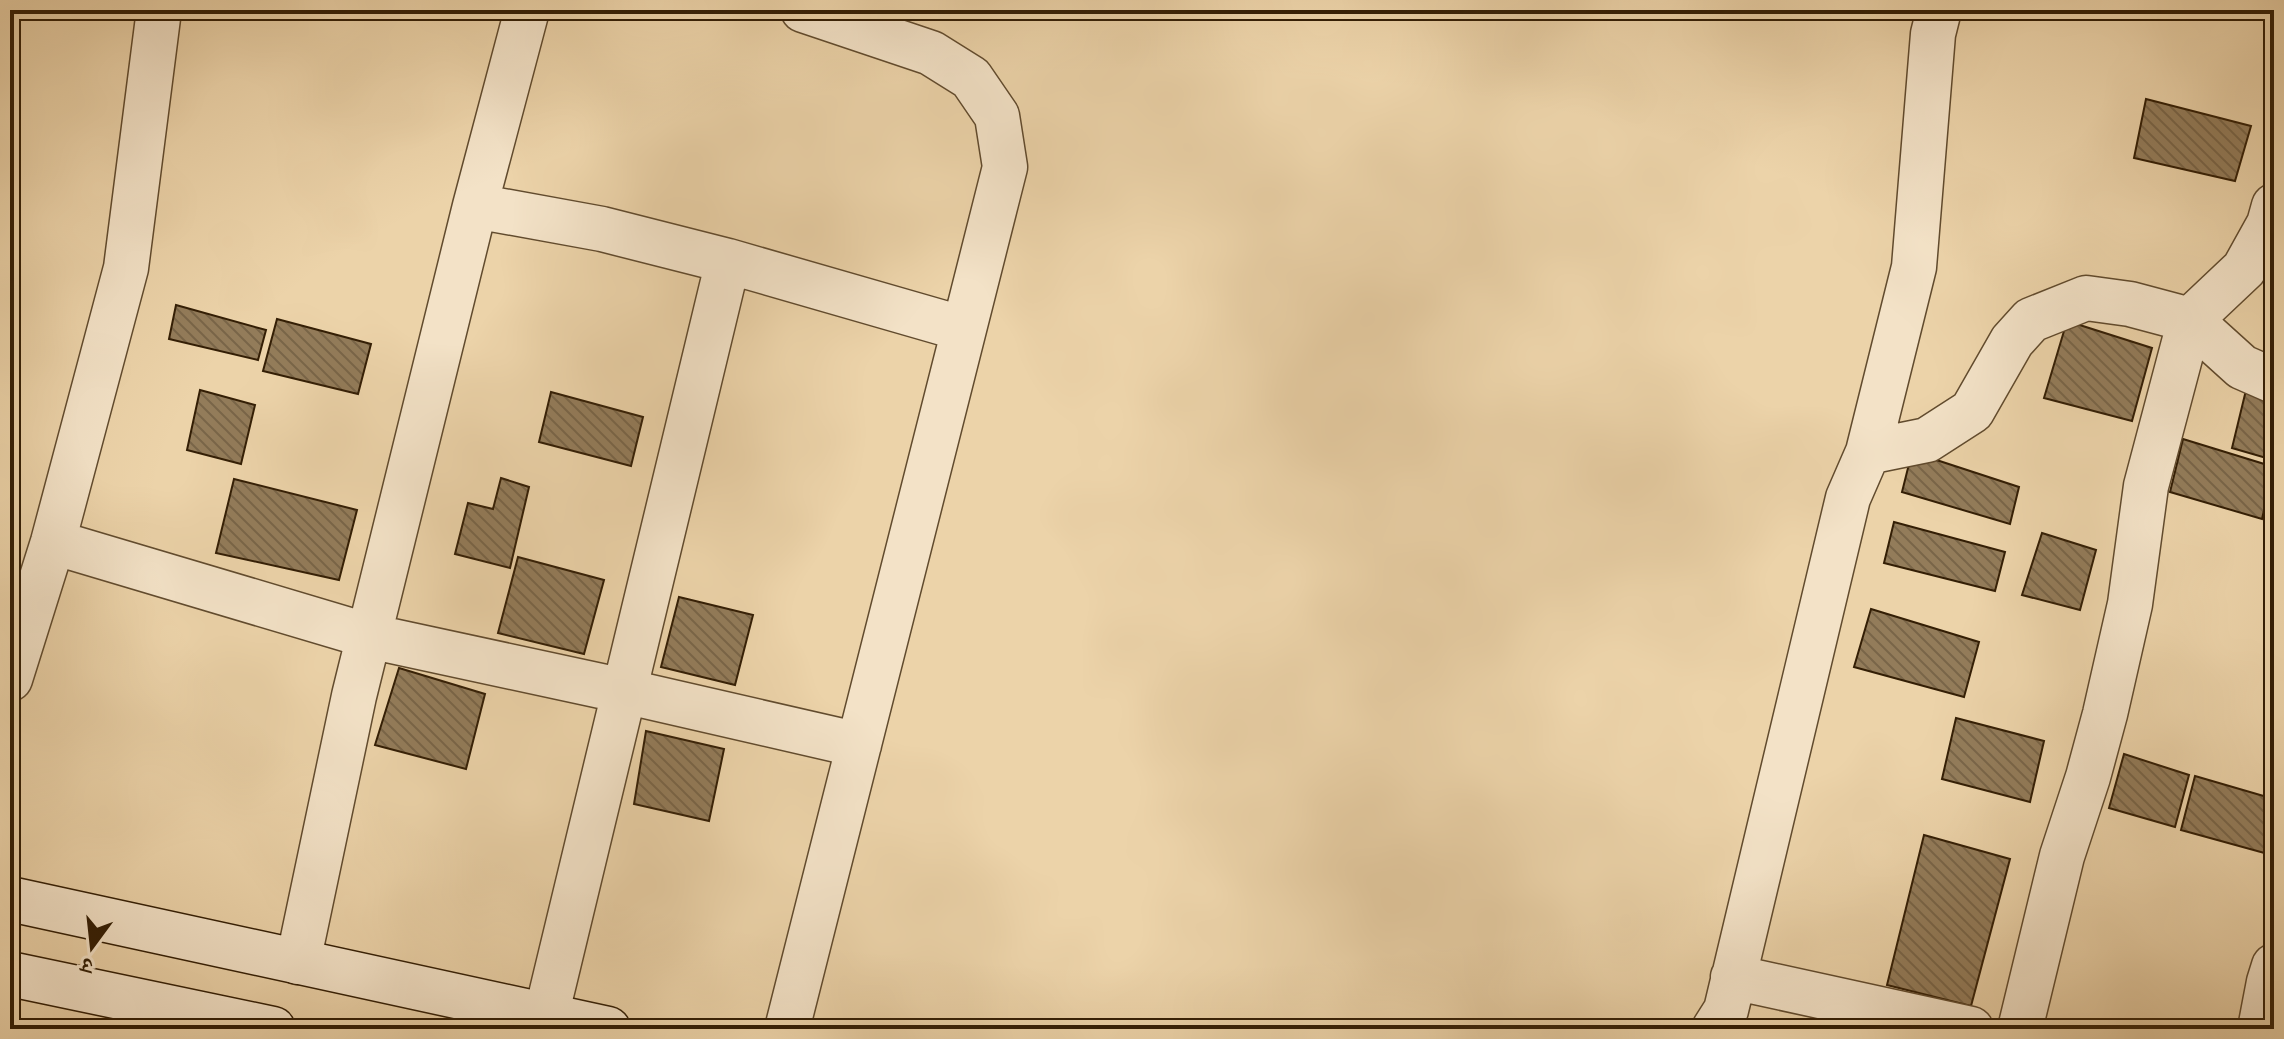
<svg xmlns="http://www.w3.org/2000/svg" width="2284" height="1039" font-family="'Sorts Mill Goudy','Noto Serif Devanagari',serif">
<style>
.building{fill:url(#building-back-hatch);stroke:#331e05;stroke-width:2}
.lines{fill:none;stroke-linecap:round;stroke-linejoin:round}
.street-casing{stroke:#614b2e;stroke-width:47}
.secondary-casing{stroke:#331e05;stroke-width:47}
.street{stroke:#f3e2c7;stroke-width:44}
.secondary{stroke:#f3e2c7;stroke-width:44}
</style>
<defs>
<pattern id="building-back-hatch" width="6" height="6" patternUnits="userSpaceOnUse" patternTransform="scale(2)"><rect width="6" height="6" fill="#937c5a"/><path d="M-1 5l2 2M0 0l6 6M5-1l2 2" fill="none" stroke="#796548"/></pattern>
</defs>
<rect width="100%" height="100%" fill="#ecd3a9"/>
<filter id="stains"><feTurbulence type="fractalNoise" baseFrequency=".0025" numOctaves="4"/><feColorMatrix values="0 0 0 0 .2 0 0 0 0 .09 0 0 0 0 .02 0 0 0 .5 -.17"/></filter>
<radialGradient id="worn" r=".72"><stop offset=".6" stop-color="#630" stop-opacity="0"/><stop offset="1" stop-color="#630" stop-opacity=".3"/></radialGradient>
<path class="building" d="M2146,99L2251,126L2235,181L2134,158Z
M176,305L266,330L258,360L169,339Z
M277,319L371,344L358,394L263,371Z
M2067,321L2152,348L2132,421L2044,398Z
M2247,386L2274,393L2273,460L2232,448Z
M200,390L255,405L241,464L187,450Z
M551,392L643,417L631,466L539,442Z
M2183,439L2274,467L2262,519L2170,492Z
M1912,452L2019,487L2010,524L1902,492Z
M501,478L529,487L510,568L455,554L468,503L493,509Z
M234,479L357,510L339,580L216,553Z
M1894,522L2005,552L1995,591L1884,563Z
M2042,533L2096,550L2080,610L2022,595Z
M518,557L604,580L584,654L498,633Z
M679,597L753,615L735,685L661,667Z
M1871,609L1979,642L1964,697L1854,667Z
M399,668L485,694L466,769L375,745Z
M1956,718L2044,741L2030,802L1942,779Z
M646,731L724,749L709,821L634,804Z
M2124,754L2189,775L2175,827L2109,808Z
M2195,776L2274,799V828L2268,854L2181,830Z
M1924,835L2010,859L1971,1006L1887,985Z"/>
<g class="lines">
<defs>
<path id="street" d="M475,206L602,229L728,261L964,329
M1868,452L1914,267L1933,34L1939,10
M53,542L369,636L624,691L859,745
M10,679L53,542L126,268L159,10
M298,962L354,696L475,206L527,10
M1733,977L1971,1029
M546,1016L728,261
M787,1029L1005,167L997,116L971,78L931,53L803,10
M1714,1029L1726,1010L1848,498L1868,452L1927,440L1972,411L2012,341L2031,320L2086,298L2130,304L2190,320L2242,367L2274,381
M2020,1029L2062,856L2088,777L2105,714L2130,604L2146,486L2190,320L2244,269L2269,224L2274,206
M2260,1029L2269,982L2274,966"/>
<path id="secondary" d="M10,899L608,1029
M10,974L273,1029"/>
</defs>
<use href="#street" class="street-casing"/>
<use href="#secondary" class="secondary-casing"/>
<use href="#street" class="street"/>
<use href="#secondary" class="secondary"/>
</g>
<rect width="2284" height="1039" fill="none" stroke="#ecd3a9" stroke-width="40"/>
<rect x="12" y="12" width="2260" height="1015" fill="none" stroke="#331e05" stroke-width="4"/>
<rect x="20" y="20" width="2244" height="999" fill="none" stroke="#331e05" stroke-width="2"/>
<g transform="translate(92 947) rotate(195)" stroke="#f3e2c7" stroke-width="6" paint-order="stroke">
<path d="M0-6L14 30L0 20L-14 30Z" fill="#331e05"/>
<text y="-12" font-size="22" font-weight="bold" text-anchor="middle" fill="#331e05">उ</text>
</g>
<rect width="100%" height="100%" filter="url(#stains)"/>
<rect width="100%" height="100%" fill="url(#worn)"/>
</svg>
